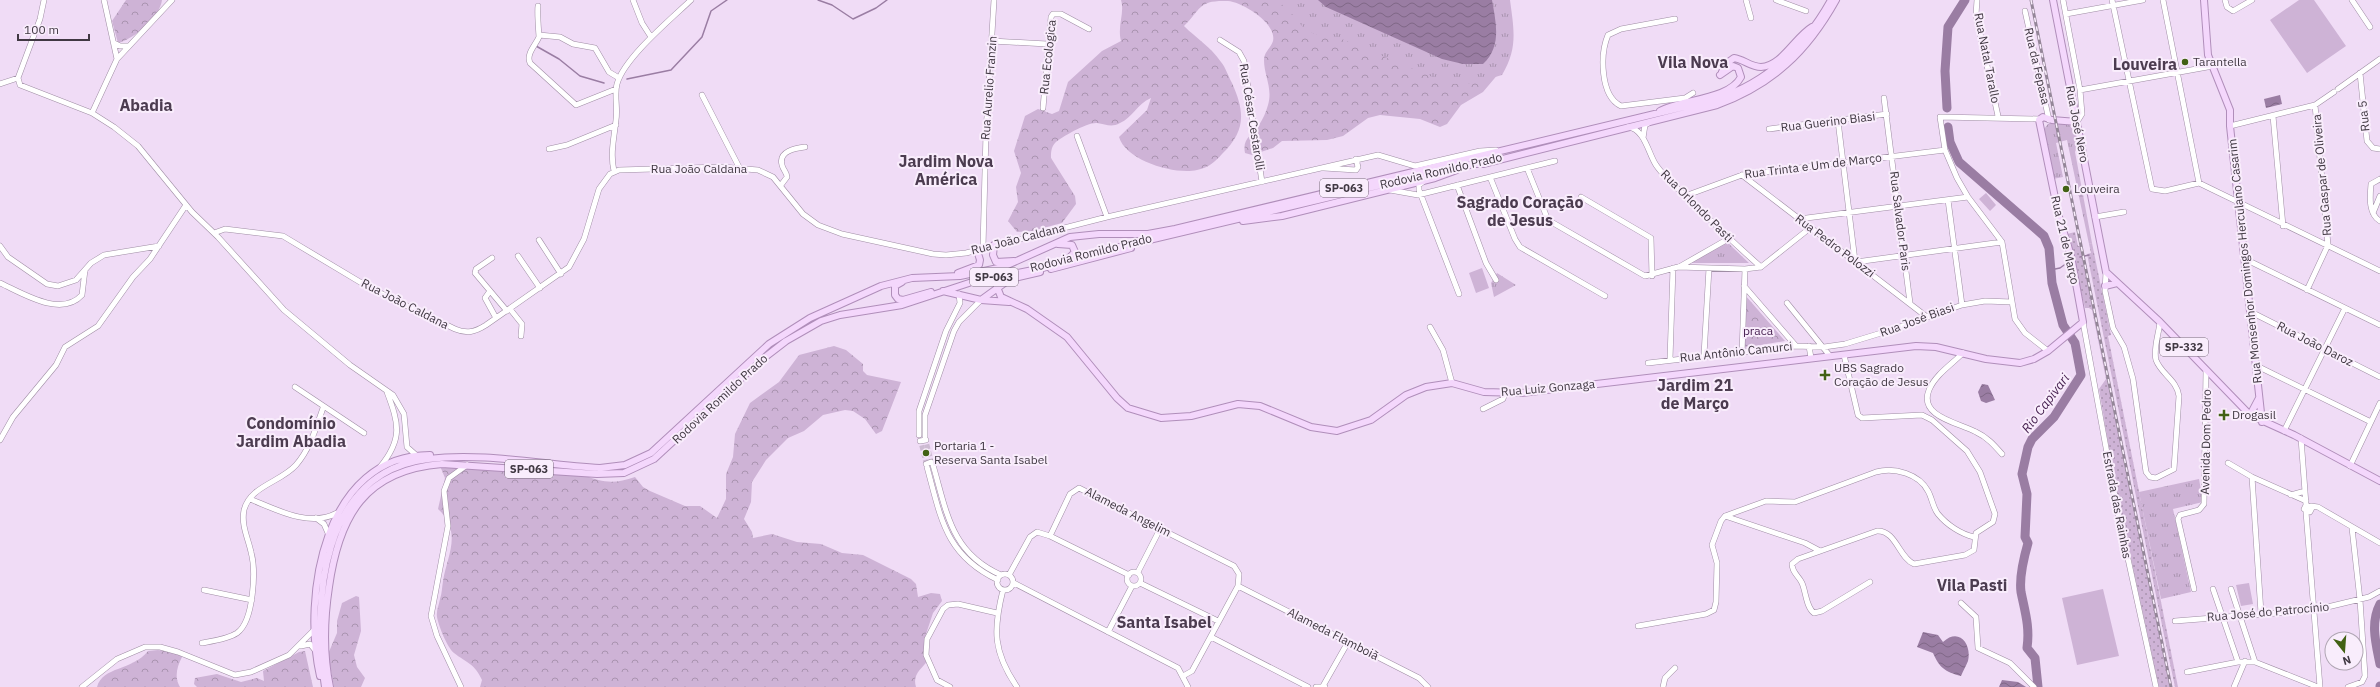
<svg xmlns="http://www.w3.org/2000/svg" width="2380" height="687" font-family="'IBM Plex Sans',sans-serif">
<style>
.grass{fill:url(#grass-dots)}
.forest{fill:url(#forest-crowns)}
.park{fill:url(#park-tufts)}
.pitch{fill:#ceb3d6}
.water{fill:url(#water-waves)}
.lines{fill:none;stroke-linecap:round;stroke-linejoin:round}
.stream{stroke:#9a7da3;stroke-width:1.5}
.river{stroke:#9a7da3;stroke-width:9}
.minor-tunnel{stroke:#cdbbd2;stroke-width:5;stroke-dasharray:5 2.5;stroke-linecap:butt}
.minor-casing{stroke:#9f8da4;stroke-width:6}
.major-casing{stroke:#b08eba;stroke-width:8}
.minor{stroke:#fff;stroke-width:5}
.major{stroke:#f4d7fc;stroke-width:6}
.rail-casing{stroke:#948698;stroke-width:3}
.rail{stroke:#f9edfc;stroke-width:1.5;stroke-dasharray:4.5;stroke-linecap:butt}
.poi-dot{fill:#426114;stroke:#f9edfc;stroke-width:1.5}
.labels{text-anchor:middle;stroke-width:4;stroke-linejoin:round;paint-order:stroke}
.shield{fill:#f9edfc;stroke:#786e7a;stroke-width:1}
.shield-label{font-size:11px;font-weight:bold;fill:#403842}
.street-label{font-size:12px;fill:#403842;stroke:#f9edfc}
.poi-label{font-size:12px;fill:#403842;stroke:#f9edfc;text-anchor:start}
.park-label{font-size:12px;fill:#482152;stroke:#f9edfc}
.water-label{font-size:13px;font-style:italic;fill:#441e4e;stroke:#f9edfc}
.district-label{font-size:16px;font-weight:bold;fill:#4c3c50;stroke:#f9edfc}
</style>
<defs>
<pattern id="grass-dots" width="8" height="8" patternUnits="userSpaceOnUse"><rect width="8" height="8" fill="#ceb3d6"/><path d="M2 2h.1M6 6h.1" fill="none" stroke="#a993af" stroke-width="1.8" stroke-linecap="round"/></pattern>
<pattern id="forest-crowns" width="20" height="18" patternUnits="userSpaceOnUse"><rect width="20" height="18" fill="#ceb3d6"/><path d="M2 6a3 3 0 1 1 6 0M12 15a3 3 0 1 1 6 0" fill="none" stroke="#a993af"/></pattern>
<pattern id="park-tufts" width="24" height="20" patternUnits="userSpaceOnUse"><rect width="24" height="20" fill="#ceb3d6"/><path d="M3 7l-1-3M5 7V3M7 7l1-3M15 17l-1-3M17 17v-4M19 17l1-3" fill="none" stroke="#a993af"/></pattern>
<pattern id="water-waves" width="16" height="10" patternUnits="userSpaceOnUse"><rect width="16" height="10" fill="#9a7da3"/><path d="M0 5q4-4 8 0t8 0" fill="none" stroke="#7f6786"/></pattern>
</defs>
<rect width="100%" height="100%" fill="#f0dcf6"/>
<path class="grass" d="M2075,232L2078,246H2081L2094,308L2170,687H2159L2116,489L2099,389L2106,379L2092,310L2089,308H2085L2067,234Z
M2092,243L2111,335L2108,336L2117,381L2178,687H2175L2164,635L2087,254L2091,253L2089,244Z"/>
<path class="forest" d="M126,0H162C160,17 134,39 118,43L112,21Z
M1121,0H1339L1499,73L1483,92L1461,105L1447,124L1440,127L1420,119L1380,115L1368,118L1343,136L1327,140L1282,141L1273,148L1252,155L1245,153C1242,138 1252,136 1259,125C1263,119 1266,112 1268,105C1273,88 1264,76 1264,60C1264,52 1271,48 1273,41C1277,23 1242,2 1228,1C1198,0 1202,8 1184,26C1196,38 1211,47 1221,62C1226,68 1228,76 1232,83C1245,112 1246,131 1222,154C1215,162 1208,168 1197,170C1175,175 1126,161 1119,137L1147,110L1151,98C1137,104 1132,118 1120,123C1111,128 1106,124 1097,123C1088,122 1061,137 1055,143C1051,148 1051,152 1051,158L1075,196L1076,204L1062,223L1032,231L1017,232L1008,221L1018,202L1016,187L1021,173L1014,151L1025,116L1038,109L1052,114L1059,111L1068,82L1102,51L1121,41C1117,25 1125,14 1121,0Z
M1745,295L1785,341L1743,348Z
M834,346L846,350L863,364V371L867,375L901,382L882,431L876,434L865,419L853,411L845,410L823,415L804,431L788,438L766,460L752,482L751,502L744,519L752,532L753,538L772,534L797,542L821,544L842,553L863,555L911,579L916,584L918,597L931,593L940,594L942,601L933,613L924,640L928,660C922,669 912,674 916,687H480L482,680C475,664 467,663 454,653C447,647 439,627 437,617C436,611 439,605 440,599C442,593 442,587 443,581C447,556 463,532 438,509L445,478L440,466L584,475C603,483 615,484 635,477L643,487L650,491L685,506H700L717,518L726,499V474L733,457L735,434L750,403L779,382L799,355Z
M356,596L359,597L361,631L354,655L357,667L365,678L361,687H334L328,654L337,633V621L342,603Z
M158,650L180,654L182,657C177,667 174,677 180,687H97C103,666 132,671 148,651Z
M305,651L313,687H197L194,684L195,678L217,674L241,682L257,678L264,681L263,671L299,652Z"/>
<path class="park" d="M1275,0H1510C1514,30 1518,48 1502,75L1475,83L1449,84L1337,37L1322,36L1306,31L1287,8Z
M2052,122L2067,123C2076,130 2079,142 2075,152L2092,243L2089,244L2067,140L2056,143L2063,177L2053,179L2044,129L2048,124Z
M1727,242L1749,263H1690Z
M1497,273L1516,285L1494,297L1491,283Z
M2199,479L2203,502L2173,509L2191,592L2161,599L2139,492Z"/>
<path class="pitch" d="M2299,0H2314L2346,46L2307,73L2270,20Z
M1986,193L1996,205L1990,211L1979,199Z
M1482,268L1489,288L1476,293L1469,273Z
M2249,583L2253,604L2241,606L2236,585Z
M2103,589L2119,656L2077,665L2062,598Z"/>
<path class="water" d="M1318,0H1492C1496,23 1502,46 1483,64H1463L1442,59L1326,7Z
M2280,95L2282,104L2266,108L2264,99Z
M1982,384L1988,385L1995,400L1986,403L1981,401L1978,392Z
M1923,632L1938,635L1943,642C1959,627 1972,644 1968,661C1966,666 1963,671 1961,676C1945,672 1939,667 1933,653L1917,647Z
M2002,680L2018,682L2026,687H1999Z"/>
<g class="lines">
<path class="stream" d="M818,0L832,5L853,19L876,8L887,0
M536,46L559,59L580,76L604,83
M627,79L671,70L702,37L711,11L727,0
M2080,257L2089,255
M2050,270L2060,268L2067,263"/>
<path class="river" d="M1947,108L1945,71L1948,27L1965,0
M1948,127L1950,142L1959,162L2044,236L2049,248L2052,283L2063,325L2075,343L2081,375L2054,417L2032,439L2028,447L2022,474L2027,494L2025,537L2028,543C2024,557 2019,577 2021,592C2025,612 2030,627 2027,648L2035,658L2038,687
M2380,604C2370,623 2376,644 2380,664
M2380,687V686"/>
<path class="minor-tunnel" d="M925,437L932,465
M920,438L927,467"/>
<defs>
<path id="minor" d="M44,0L40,19L18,78L20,85L92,113L114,127L138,146L192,212L218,237L284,310L350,365L393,395L404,414L407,447L416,455
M104,0L117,59
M633,0L642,23L651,37
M1746,0L1751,18
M1776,0L1806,11
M1977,0L1976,15L1998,116
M2063,0L2080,90L2082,114L2077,122
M2112,0L2152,189L2165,191L2199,183
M2163,0L2199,183
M2225,0L2227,7L2233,11L2252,0
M2352,0L2370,27
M538,6C537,13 539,35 539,37C535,46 526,54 530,63L576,105L616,89
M2025,11L2049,120
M2066,14L2143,0
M1675,19L1621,29L1608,35C1600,54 1600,96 1621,106L1685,98L1693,93
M539,35L560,37L573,44L595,48L609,72L619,78
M1220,40L1239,52L1244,61L1262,182
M992,41L1047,44
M114,43L120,46H128
M2360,73L2367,141L2373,148L2380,149
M0,84L18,78
M2338,89L2380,59
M2080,90L2213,66
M702,95L739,167
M1884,98L1910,303
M1043,108L1051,17L1053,14H1061L1089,29
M92,113L117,59L172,0
M2273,116L2283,226
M2039,119L1940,117L1945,150L1957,178L1968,197L2002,242L2015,319L2025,333L2048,351
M1838,121L1855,261
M2230,126L2315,105L2334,92
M1628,127C1645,129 1648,153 1656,165C1665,178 1678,189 1690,200C1713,223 1736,245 1761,267
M1769,129L1887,114
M1077,136L1107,217
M1643,138L1645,125L1650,122
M549,149L567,145L616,125
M1324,168L1356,170L1358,167L1356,159
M1527,168L1548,220L1645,276L1678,267L1745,269L1761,267L1810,228
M614,171C610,154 614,138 616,120C618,108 614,95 617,84C624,58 671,19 691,0
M1742,175L1927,317
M1490,177L1515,239L1520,247L1605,296
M2380,179L2371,184C2370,196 2368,214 2380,221
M1424,181L1419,185V190L1459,294
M2199,183L2380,271
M781,185L787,177C787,172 783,170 782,165C778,151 796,148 805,147
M1457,185L1486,263L1496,280
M1390,190L1418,195L1555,161
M1685,196L1742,175L1945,150
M1581,197L1651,238L1652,276
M1948,200L1962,305
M2373,213L2380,196
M2095,217L2124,212
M1799,219L1968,197
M214,233L225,229L283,236L370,288L455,329C467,334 475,332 486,325L569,267L584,239L599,189L610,174L619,170L722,167L758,170L773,177L803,214L818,225L842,234L933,254L946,255L966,253L1107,217L1378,155L1415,166L1480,151L1496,150
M539,240L561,274
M0,246L8,257L47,284L58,286L76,280L91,263L104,255L159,246
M983,247L986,133L994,0
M518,256L540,288
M492,258L476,269L475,273L507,311
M2245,259L2380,325
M1856,262L2002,242
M1679,267L1728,239
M2106,272L2105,291L2113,328L2124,347L2133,379L2146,472L2150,477L2156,478L2174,469L2179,396C2177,380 2161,374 2156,360C2153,349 2159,333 2160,322
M0,283C22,293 61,318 82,295L85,270
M1744,286L1796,346
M2307,290L2328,245L2315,105
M490,291L485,298L496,318
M1787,303L1830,356
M510,309L522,324L521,336
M2251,312L2380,377
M2083,322L2118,513L2156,687
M1430,327L1443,350L1452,383
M1809,346L1811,358
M1742,353L1745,269
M1963,353C1952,364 1935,375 1929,390C1918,417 1960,423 1976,432C1987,437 1994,445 2002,454
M1704,355L1709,268
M1844,355L1858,415L1862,418L1922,415L1932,420L1967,451L1980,472L1995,514L1993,522L1976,533L1974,550L1965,555L1914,564C1899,558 1896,530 1877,531L1798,559L1792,564C1792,573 1799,576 1802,583C1806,592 1806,607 1814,613L1822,611L1870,582
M1670,359L1673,268
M1648,363L1796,346L1824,347L1845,344L1891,330L1962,305L1985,301L2012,302
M2257,366L2371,422
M295,387L364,433
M1483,409L1503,399L1505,393
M2284,431L2345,308
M919,435V411L946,331L960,303L959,294
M925,437V415L954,331L959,322L981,300
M2301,438L2306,505L2304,509L2310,512L2312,508L2306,505
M0,440L13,417L56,365L65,347L98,326L133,277L150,259L186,205
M920,441L926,440
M2228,463L2252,477L2306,501
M926,464L931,462
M933,465C947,513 951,553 1001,575
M2350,466L2380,403
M380,467C403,439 399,424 387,392
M927,467C941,518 945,555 998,580
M2252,477L2261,613
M2291,495L2305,491
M250,499C275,509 309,528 337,513
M2311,506L2318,507L2380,543
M2306,512L2320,687
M1725,516L1805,543L1820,551
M316,518L324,524L328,533
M1050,536L1070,494L1079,488L1234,566L1239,574L1238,586L1192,671L1183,676
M1127 579a7 7 0 1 1 14 0a7 7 0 1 1-14 0Z
M1138,572L1160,529
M997 582a8 8 0 1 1 16 0a8 8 0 1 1-16 0Z
M1009,575L1030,537L1037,532L1050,536L1129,575
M1014,583L1178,668L1188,687
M1140,583L1218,621
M1238,586L1419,678L1428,687
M2194,589L2178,519L2180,515L2199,510L2204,504L2206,371
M2213,589L2238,662
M2231,589L2255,662
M204,590L252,600
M1003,590C993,630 993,652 1017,687
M1961,603L1976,617L1978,648L2010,663L2034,687
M2175,621L2315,610L2369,597L2380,591
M1638,626L1706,614L1714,610L1716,602L1717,563L1712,545L1721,521L1725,516L1766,501L1795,502L1876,472C1895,467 1919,474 1928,491C1932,498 1933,508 1938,514C1947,525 1961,534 1974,537
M1108,632L1132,586
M1211,637L1308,687
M202,643C213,641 228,639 237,633C254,621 256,570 251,552C248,538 241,525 244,510C250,486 281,482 296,465C310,449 316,428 323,408
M301,646L310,644L315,650
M2187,672L2238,662H2255L2318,687
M1323,686L1348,642
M82,687L117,659L145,647H160L178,652L235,675L251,672L289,655L314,630
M461,687L437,636L431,616L448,526L444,491L449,478L467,465
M950,687L937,680L926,655L927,639L943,609L948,605L958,604L997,613
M1316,687H1325
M1663,687L1665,678L1675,668
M2234,687L2245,661
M2348,687L2362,682L2365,676L2360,600L2352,528"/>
<path id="major" d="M2053,0L2106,272L2160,322L2250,415L2294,435L2380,481
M2204,0L2208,55L2230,110V126L2262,422
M1722,72L1727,63L1734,58C1743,59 1751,67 1761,67C1782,66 1795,37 1812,27
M1660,111C1682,99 1729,100 1741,77L1738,68L1733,66L1720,75
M1243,221L1282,216L1435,178L1457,170
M1058,244L1072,245L1075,252L1067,260
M994,245L993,255L996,262L1014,261
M1051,269L1131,248
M958,273L979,265L980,260L977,250
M902,282L895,286V295L898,299L903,300L931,292
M2105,286L2117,283
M997,287L1001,297L1027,309L1067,337L1117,398L1128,408L1161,418L1191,416L1238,404L1260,406L1311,427L1337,431L1371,420L1406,395L1426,387L1452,383L1484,392L1521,393L1916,346L1936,347L1986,359L2020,363L2034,359L2048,351L2083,322L2071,256L2059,217L2039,120L2043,117L2052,120L2077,122
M943,291L981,300L1010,279L1040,272
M981,300L1009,302
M2250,415L2259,398
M320,676C302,596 324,455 430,455
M325,687C312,602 320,472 428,459C484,452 543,465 600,468L625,465L651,453L769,344L810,318L881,286L912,278L960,276L1003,267L1070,237L1099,234H1148L1175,229L1717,99C1767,82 1805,47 1831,0
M330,687C323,654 324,620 329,587C339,516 365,470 442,464L597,474L624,473L654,459L760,361L786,341L821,321L840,315L902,305L972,282L1043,268L1107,250L1423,175L1474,164H1483L1717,105C1773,84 1807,52 1836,0"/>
</defs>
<use href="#minor" class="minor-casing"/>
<use href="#major" class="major-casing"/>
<use href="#minor" class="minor"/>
<use href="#major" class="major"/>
<defs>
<path id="rail" d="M2031,0L2171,687"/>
</defs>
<use href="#rail" class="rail-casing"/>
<use href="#rail" class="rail"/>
</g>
<g class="poi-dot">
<circle cx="2185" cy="62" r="4"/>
<circle cx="2066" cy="189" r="4"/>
<path d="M1823 369h4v4h4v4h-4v4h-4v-4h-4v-4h4z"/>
<path d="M2222 409h4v4h4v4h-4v4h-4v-4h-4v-4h4z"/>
<circle cx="926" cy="453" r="4"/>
</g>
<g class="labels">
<g class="shield">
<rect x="1320" y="179" width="48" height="18" rx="3"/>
<rect x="970" y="268" width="48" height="18" rx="3"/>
<rect x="2160" y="338" width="48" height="18" rx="3"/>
<rect x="505" y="460" width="48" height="18" rx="3"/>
</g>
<g class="shield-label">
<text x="1344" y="192">SP-063</text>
<text x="994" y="281">SP-063</text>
<text x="2184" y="351">SP-332</text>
<text x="529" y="473">SP-063</text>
</g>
<g class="street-label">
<text transform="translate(1048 57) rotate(-84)" y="4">Rua Ecologica</text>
<text transform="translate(1987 58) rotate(79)" y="4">Rua Natal Tarallo</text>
<text transform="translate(2037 66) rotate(77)" y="4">Rua da Fepasa</text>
<text transform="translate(989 88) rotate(-86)" y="4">Rua Aurelio Franzin</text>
<text transform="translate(2364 116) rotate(-96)" y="4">Rua 5</text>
<text transform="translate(1252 117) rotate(81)" y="4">Rua César Cestarolli</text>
<text transform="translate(1828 122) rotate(-7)" y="4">Rua Guerino Biasi</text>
<text transform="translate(2077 124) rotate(79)" y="4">Rua José Nero</text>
<text transform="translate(1813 166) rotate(-7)" y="4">Rua Trinta e Um de Março</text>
<text x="699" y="173">Rua João Caldana</text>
<text transform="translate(1441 171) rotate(-13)" y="4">Rodovia Romildo Prado</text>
<text transform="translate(2322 175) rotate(-95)" y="4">Rua Gaspar de Oliveira</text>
<text transform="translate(1697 206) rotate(45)" y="4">Rua Orlondo Pasti</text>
<text transform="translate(1900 221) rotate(83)" y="4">Rua Salvador Paris</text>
<text transform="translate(1018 239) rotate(-14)" y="4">Rua João Caldana</text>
<text transform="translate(2065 240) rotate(77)" y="4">Rua 21 de Março</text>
<text transform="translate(1835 246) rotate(37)" y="4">Rua Pedro Polozzi</text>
<text transform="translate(1091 253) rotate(-14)" y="4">Rodovia Romildo Prado</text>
<text transform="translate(2245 261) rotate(-96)" y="4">Rua Monsenhor Domingos Herculano Casarim</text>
<text transform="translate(405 304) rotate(27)" y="4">Rua João Caldana</text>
<text transform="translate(1917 320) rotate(-20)" y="4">Rua José Biasi</text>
<text transform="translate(2315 344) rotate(27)" y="4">Rua João Daroz</text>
<text transform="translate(1736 352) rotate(-6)" y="4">Rua Antônio Camurci</text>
<text transform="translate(1548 388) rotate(-5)" y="4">Rua Luiz Gonzaga</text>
<text transform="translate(720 399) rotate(-43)" y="4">Rodovia Romildo Prado</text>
<text transform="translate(2206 442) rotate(-89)" y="4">Avenida Dom Pedro</text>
<text transform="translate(2117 505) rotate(79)" y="4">Estrada das Rainhas</text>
<text transform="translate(1128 512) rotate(27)" y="4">Alameda Angelim</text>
<text transform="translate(2268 612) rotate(-5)" y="4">Rua José do Patrocínio</text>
<text transform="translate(1333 634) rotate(27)" y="4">Alameda Flamboiã</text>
</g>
<g class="poi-label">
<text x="2193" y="66">Tarantella</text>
<text x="2074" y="193">Louveira</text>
<text x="1834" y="372">UBS Sagrado<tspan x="1834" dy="14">Coração de Jesus</tspan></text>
<text x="2232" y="419">Drogasil</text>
<text x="934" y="450">Portaria 1 -<tspan x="934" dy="14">Reserva Santa Isabel</tspan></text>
</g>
<g class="park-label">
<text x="1758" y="335">praca</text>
</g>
<g class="water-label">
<text transform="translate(2045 403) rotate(-53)" y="5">Rio Capivari</text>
</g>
<g class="district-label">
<text x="1693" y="68">Vila Nova</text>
<text x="2145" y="70">Louveira</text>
<text x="146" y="111">Abadia</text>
<text x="946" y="167">Jardim Nova<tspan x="946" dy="18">América</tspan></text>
<text x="1520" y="208">Sagrado Coração<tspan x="1520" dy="18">de Jesus</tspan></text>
<text x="1695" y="391">Jardim 21<tspan x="1695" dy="18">de Março</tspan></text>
<text x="291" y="429">Condomínio<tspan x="291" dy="18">Jardim Abadia</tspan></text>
<text x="1972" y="591">Vila Pasti</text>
<text x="1164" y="628">Santa Isabel</text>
</g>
</g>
<g transform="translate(2344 651) rotate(163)"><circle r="19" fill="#f9edfc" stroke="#afa5b2"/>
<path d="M0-3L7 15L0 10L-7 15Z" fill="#426114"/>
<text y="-6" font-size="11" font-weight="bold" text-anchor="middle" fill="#403842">N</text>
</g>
<path d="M18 34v6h71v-6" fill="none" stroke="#403842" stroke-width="2"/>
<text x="24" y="34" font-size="12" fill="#403842" stroke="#f9edfc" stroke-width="3" paint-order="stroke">100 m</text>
</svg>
